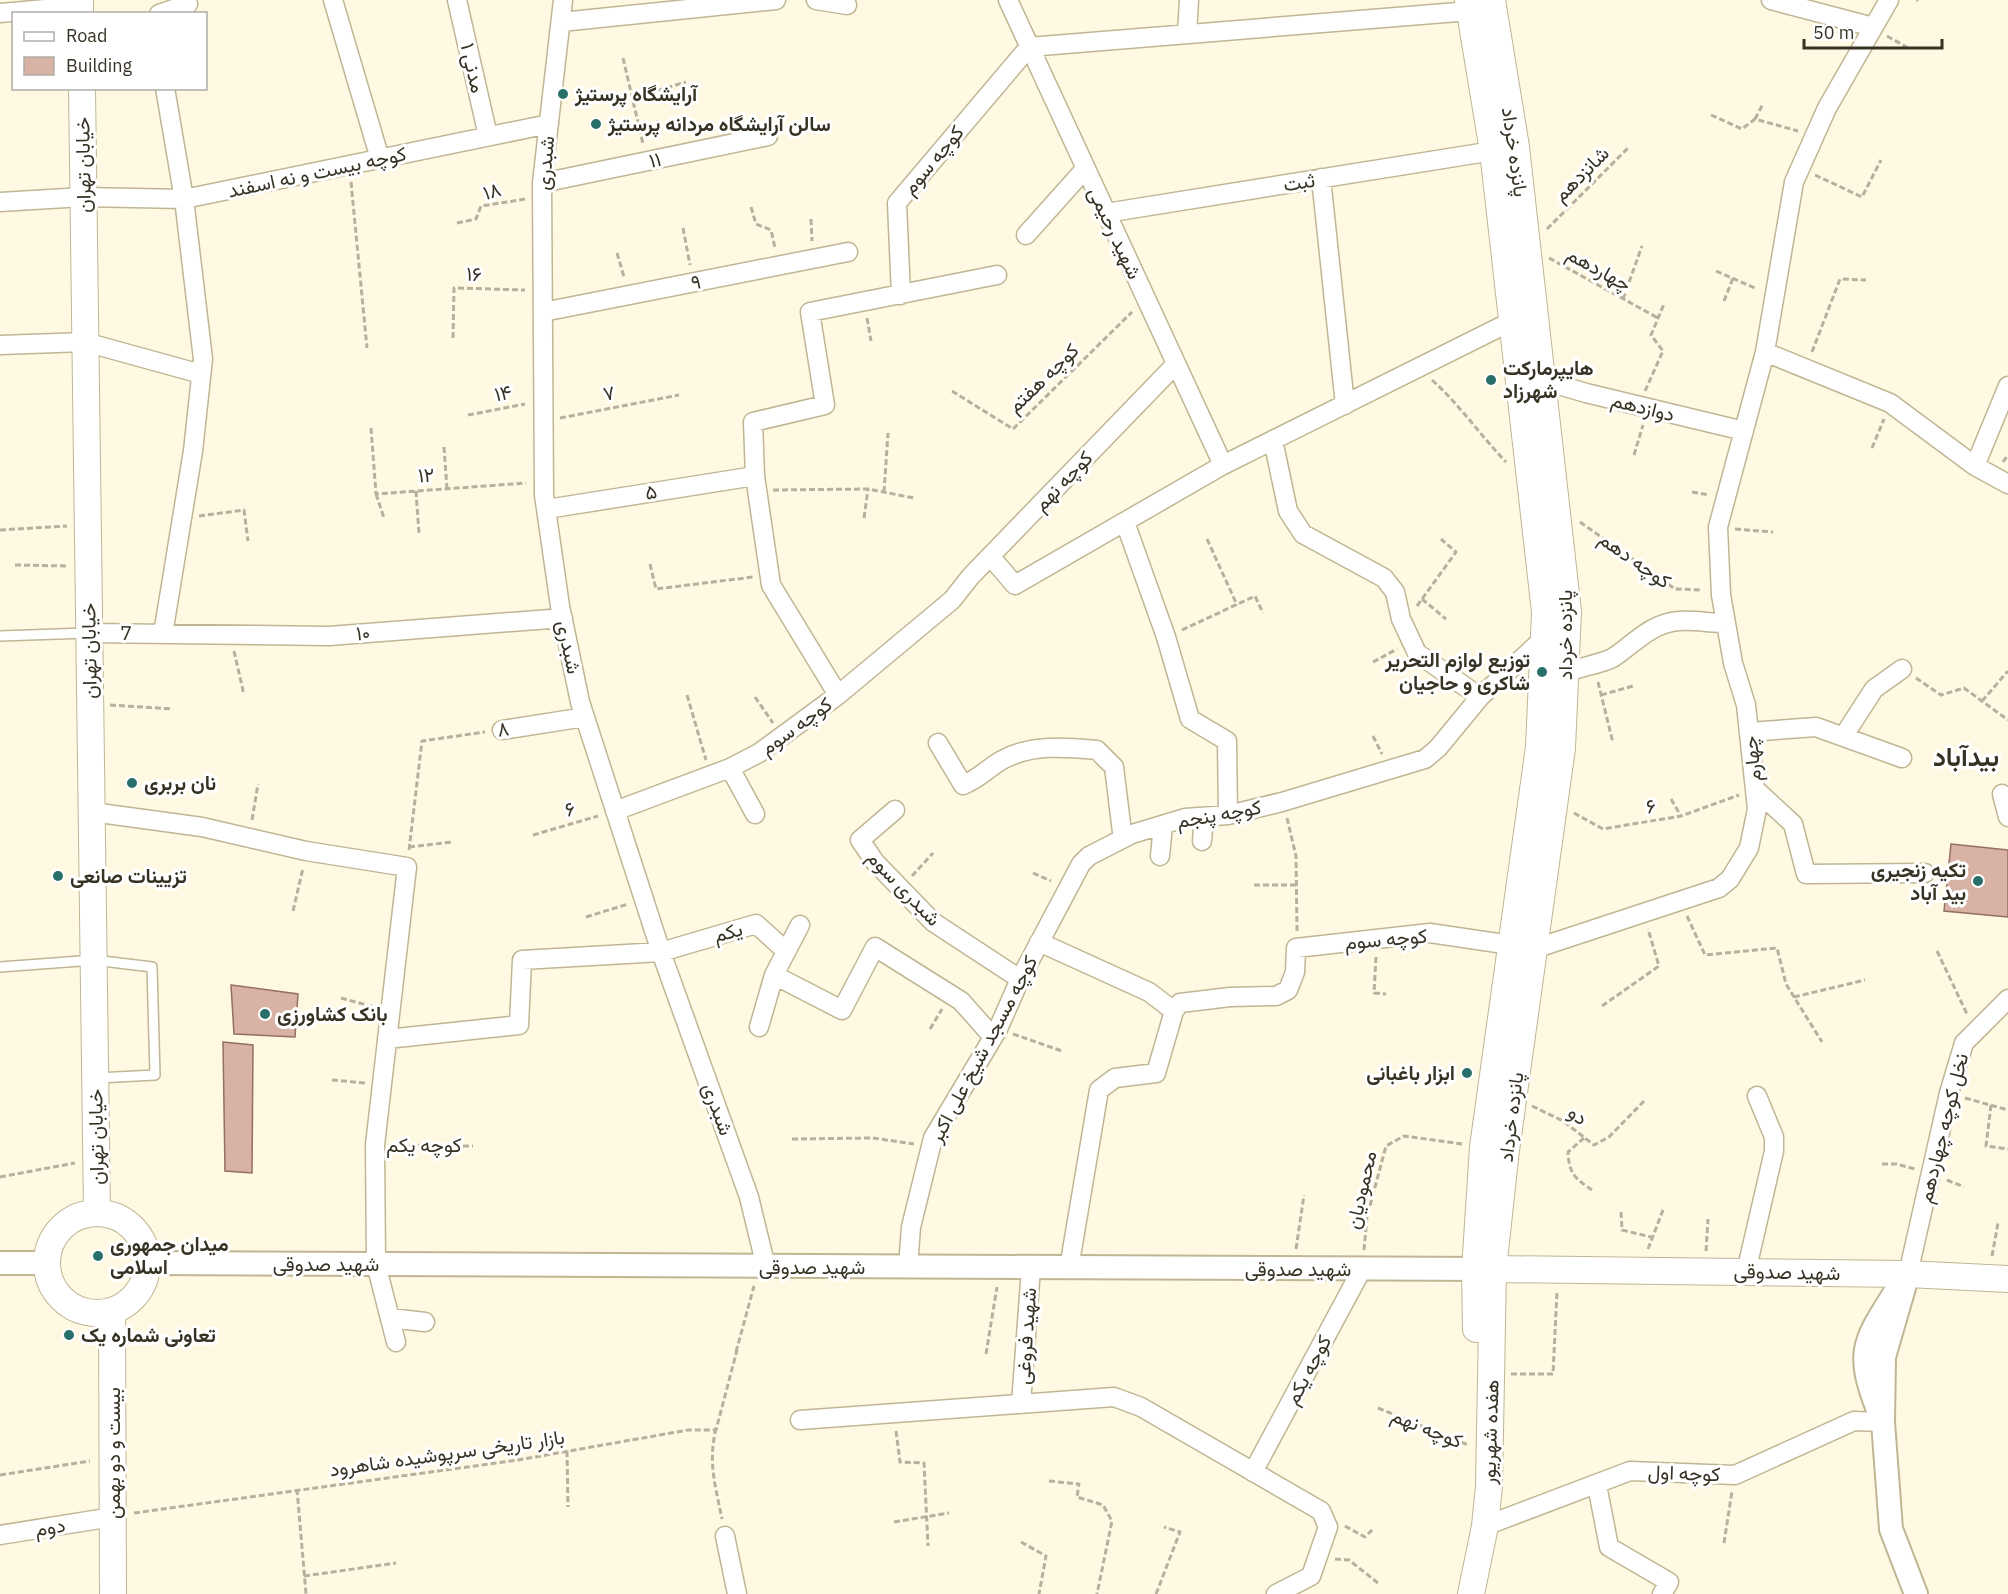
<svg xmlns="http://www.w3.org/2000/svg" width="2008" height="1594" font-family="'IBM Plex Sans',Vazirmatn,sans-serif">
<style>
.building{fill:#d8b2a4;stroke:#937063;stroke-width:1.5}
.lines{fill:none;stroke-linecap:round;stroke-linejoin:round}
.service-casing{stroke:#c0b693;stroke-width:12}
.minor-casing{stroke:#c0b693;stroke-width:21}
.tertiary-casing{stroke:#c0b693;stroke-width:26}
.secondary-casing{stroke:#c0b693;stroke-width:28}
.path{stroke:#b6b09e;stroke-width:3;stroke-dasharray:6 3;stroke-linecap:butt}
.service{stroke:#fff;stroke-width:9}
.minor{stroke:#fff;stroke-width:18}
.tertiary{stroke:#fff;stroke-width:22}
.secondary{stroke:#fff;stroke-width:26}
.poi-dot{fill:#276f68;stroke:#fff;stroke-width:2}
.labels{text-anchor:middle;stroke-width:6;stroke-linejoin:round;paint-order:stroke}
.street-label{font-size:20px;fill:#363224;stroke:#fff}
.poi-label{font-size:20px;font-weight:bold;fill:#363224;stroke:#fff;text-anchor:start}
.district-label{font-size:26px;font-weight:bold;fill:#363224;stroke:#fff}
</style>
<rect width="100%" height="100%" fill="#fff8e3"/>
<path class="building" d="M1951,844L2008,850V917L1944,911Z
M231,985L298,994L295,1037L234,1034Z
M223,1042L253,1045L252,1173L225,1171Z"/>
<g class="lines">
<defs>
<path id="service" d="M0,636L87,633
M0,967L94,960L152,967L155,1075L97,1078"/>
<path id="minor" d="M333,0L380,159
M457,0L488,136
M563,0L542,183L544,495L560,606L580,702L661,952L749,1197L766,1267
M816,0L847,5
M1008,0L1223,465
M1771,0L1873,27
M1889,0L1827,108L1794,182L1765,352L1890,403L1975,466L2008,484
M0,13L80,6
M159,14L188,4
M561,22L776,0
M1187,34L1189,0
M1321,178L1345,405
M542,183L768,136
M0,202L83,197L184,199L549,124
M1106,213L1493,151
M1026,235L1085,169
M901,295L897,203L1029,47L1470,11
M543,312L848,252
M0,345L85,342L201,374
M1542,380L1586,393L1744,431
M1273,440L1288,511L1303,534L1384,578L1395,592L1401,619L1417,653L1480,697
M1975,466L2008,386
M547,509L755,476
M1125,522L1166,637L1190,719L1227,741L1228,815
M990,556L1015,585L1223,465L1512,321
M89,633L329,636L563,618
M163,634L193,451L203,359L184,199L165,88
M1566,673C1578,667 1606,663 1614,657C1635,643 1651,623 1679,621C1694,620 1711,623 1726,623
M838,695L771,585L755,476L753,422L825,405L810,312L997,275
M502,730L585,717
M1749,732L1816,727L1902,758
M1843,737L1874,689L1902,669
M938,743L963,785C979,779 988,768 1002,760C1031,744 1065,747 1097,750L1114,767L1122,832L1132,834L1185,818L1228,815L1282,802L1425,759L1438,748L1480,697L1543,639
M730,768L755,814
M1755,789L1793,824L1806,874L1925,873
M2002,794L2008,817
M895,810L860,840L875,862L933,922L1020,979
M615,811L730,768L759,753L838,695L952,600L971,576L1176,364
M92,812L202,827L306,851L407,867L375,1145L376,1264L396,1342
M1202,841L1204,817
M1160,856L1163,825
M1039,942L1149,992L1174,1011
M1534,949L1719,888L1730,879L1749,848L1757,809L1746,705L1733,663L1721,595L1718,527L1765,352
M774,975L842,1010L875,947L961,1001L993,1037
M759,1027L774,975L800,925
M387,1039L519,1025L522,960L661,952L756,924L786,951
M908,1267L911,1227L933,1138L998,1029L1020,979L1081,864L1089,856L1132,834
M1069,1268L1099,1090L1115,1078L1156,1073L1174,1011L1180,1003L1230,997L1276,996L1288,990L1295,972L1296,948L1430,933L1511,945
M1746,1272L1774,1151V1137L1757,1096
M1908,1274L1949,1093L1964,1043L2008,999
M390,1318L425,1322
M1021,1404L1031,1268
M800,1420L1114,1397L1141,1407L1321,1511L1328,1527L1311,1576L1276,1594
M1253,1472L1362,1269
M1597,1485L1609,1547L1669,1582L1662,1594
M1485,1526L1630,1471L1735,1475L1854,1421L1883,1422
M0,1535L100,1519
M725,1536L737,1594"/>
<path id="tertiary" d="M0,1263H48
M148,1263L1492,1269
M1908,1274L1884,1357L1883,1422L1891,1529L1916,1594
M1878,1410C1856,1353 1863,1343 1894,1294"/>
<path id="secondary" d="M80,0V14
M1468,0L1493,151L1545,612L1539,747L1483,1147L1475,1270L1476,1329
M82,88L97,1213
M47 1263a50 50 0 1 1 100 0a50 50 0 1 1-100 0Z
M1493,1269L1908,1274L2008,1279
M112,1311L113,1594
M1471,1594L1485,1526L1489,1486L1493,1269L1506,1150L1562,748L1568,612L1516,147L1492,0"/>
</defs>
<use href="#service" class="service-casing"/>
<use href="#minor" class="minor-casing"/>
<use href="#tertiary" class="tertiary-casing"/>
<use href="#secondary" class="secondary-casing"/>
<path class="path" d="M1917,0L1918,1
M1887,36L1910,49
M623,58L643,144
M632,98L686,82
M1711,115L1742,129L1755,119L1798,131
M1755,119L1763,104
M639,129L659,121
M1815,175L1862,197L1881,160
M351,182L367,348
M751,207L756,224L771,230L775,248
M811,219L812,241
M457,223L476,219L481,206L526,199
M683,228L690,265
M1547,229L1628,148
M617,253L624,277
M1549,258L1658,318
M1716,271L1757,289
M1623,299L1642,246
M1724,301L1733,278
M867,318L871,341
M453,338L454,288L525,290
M1812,352L1840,279L1866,280
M1432,380C1460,405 1480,435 1506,462
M952,391L1013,429L1132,312
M1645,391L1663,351L1651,335L1664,304
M468,415L525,404
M560,418L679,395
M371,428L376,494L526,483
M444,447L447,489
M1872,448L1884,419
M1634,455L1643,425
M2003,462L2008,455
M773,490L868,489L914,498
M416,491L419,533
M884,492L888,433
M1692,492L1709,495
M376,494L384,518
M199,516L244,510L248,541
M864,518L868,489
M1580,522L1675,589L1702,590
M1735,529L1773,532
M0,530L67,526
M1207,539L1237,605
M650,564L656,589L753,577
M15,565L67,566
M1422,599L1446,619
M1417,606L1456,552L1441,539
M1182,630L1255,596L1263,613
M234,651L244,695
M1373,662L1397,649
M1916,678L1941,695L1964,688L2008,720
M1598,682L1613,743
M687,695L706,760
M1601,695L1633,686
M755,697L773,723
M1982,701L2008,671
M110,705L173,709
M1373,736L1382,754
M1671,799L1681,816
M1574,813L1603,829L1681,816L1739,795
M1287,818L1296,856L1297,931
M252,820L258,784
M533,835L598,816
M409,847L452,842
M409,850L422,741L485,732
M1033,873L1051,881
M912,876L933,853
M1254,885H1297
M293,911L303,868
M1687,916L1705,955L1777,948L1786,984L1822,1042
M586,917L628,904
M1937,951L1967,1014
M1376,957L1374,993L1386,994
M1794,997L1865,980
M341,998L374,1007
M1602,1006L1659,966L1648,929
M930,1029L942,1009
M1013,1034L1062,1051
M332,1080L365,1083
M1965,1098L2008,1110
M1991,1105L1986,1146L2008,1149
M1532,1106L1563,1121L1594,1145L1609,1137L1644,1101
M1584,1138L1568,1152C1569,1173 1574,1178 1592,1190
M792,1139L873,1138L914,1144
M391,1145L473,1146
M1882,1164H1896L1915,1169
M0,1177L75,1163
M1947,1180L1964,1187
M1621,1212L1622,1230L1651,1237
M1296,1249L1304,1195
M1648,1249L1663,1210
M1364,1250L1367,1217L1386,1146L1404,1136L1462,1144
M1706,1251L1708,1219
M1992,1256L1998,1223
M736,1352L754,1286
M986,1354L997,1287
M1511,1374H1553L1557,1291
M1378,1408L1468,1445
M716,1428C708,1463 715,1484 722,1519
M896,1431L900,1462L924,1463L928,1546
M567,1451L568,1507
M0,1475L90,1461
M1049,1481L1079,1484L1077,1497L1103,1505L1112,1521L1097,1594
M297,1489L306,1594
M134,1513L518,1460L688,1430H716L737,1350
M894,1522L949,1513
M1345,1526L1365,1537L1374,1528
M1021,1542L1046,1556L1039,1594
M1724,1543L1732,1491
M1335,1559L1349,1560L1378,1583
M304,1576L396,1563
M1156,1594L1180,1532L1164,1527"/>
<use href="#service" class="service"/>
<use href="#minor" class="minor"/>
<use href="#tertiary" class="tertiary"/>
<use href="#secondary" class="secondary"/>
</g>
<g class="poi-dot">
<circle cx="563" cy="94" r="6"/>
<circle cx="596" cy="124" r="6"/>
<circle cx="1491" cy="380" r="6"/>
<circle cx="1542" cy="672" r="6"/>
<circle cx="132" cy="783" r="6"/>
<circle cx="58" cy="876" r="6"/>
<circle cx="1978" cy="881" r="6"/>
<circle cx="265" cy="1014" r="6"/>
<circle cx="1467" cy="1073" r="6"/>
<circle cx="98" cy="1256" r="6"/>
<circle cx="69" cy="1335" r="6"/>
</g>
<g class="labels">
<g class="street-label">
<text transform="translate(473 68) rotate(77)" y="7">مدنی ۱</text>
<text transform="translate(1515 152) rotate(82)" y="7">پانزده خرداد</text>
<text transform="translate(655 160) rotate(-12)" y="7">۱۱</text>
<text transform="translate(933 160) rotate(-50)" y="7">کوچه سوم</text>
<text transform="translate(545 163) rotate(-85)" y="7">شبدری</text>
<text transform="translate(83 165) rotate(-91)" y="7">خیابان تهران</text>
<text transform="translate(317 172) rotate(-12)" y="7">کوچه بیست و نه اسفند</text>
<text transform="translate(1581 174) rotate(-45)" y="7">شانزدهم</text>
<text transform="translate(1299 182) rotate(-9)" y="7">ثبت</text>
<text transform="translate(492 191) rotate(-16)" y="7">۱۸</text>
<text transform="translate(1115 233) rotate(65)" y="7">شهید رحیمی</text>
<text transform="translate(1599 269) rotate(29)" y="7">چهاردهم</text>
<text transform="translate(474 274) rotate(1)" y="7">۱۶</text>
<text transform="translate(696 282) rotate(-11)" y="7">۹</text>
<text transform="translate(1043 378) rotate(-44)" y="7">کوچه هفتم</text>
<text transform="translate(503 393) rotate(-11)" y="7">۱۴</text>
<text transform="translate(609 393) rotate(-11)" y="7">۷</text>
<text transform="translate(1643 407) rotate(14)" y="7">دوازدهم</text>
<text transform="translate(426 475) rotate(-4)" y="7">۱۲</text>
<text transform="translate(1063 481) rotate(-46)" y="7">کوچه نهم</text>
<text transform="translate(651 492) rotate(-9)" y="7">۵</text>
<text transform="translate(1635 560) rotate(35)" y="7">کوچه دهم</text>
<text transform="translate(126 633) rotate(1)" y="7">7</text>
<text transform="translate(363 633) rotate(-4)" y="7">۱۰</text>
<text transform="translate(1565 635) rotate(-90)" y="7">پانزده خرداد</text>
<text transform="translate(569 647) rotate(78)" y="7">شبدری</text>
<text transform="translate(89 651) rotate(-91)" y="7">خیابان تهران</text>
<text transform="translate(796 726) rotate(-36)" y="7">کوچه سوم</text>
<text transform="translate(503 729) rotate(-8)" y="7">۸</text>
<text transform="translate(1752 759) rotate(-96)" y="7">چهارم</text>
<text transform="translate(1651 806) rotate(-9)" y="7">۶</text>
<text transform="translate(570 809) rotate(-16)" y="7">۶</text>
<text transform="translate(1219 814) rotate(-10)" y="7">کوچه پنجم</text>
<text transform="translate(904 888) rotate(46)" y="7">شبدری سوم</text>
<text transform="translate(728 932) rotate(-15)" y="7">یکم</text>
<text transform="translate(1386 939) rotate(-5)" y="7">کوچه سوم</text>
<text transform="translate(983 1049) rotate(-62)" y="7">کوچه مسجد شیخ علی اکبر</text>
<text transform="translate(718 1109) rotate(70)" y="7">شبدری</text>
<text transform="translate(1578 1115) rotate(36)" y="7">دو</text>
<text transform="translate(1511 1117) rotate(-83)" y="7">پانزده خرداد</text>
<text transform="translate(1943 1128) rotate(-76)" y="7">نخل کوچه چهاردهم</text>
<text transform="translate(96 1137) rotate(-91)" y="7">خیابان تهران</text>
<text x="424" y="1152">کوچه یکم</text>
<text transform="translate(1361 1190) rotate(-77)" y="7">محمودیان</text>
<text x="326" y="1271">شهید صدوقی</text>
<text x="812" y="1274">شهید صدوقی</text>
<text x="1298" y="1276">شهید صدوقی</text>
<text transform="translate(1787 1272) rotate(1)" y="7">شهید صدوقی</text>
<text transform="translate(1026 1336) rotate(-86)" y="7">شهید فروغی</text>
<text transform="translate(1308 1370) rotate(-62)" y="7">کوچه یکم</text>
<text transform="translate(1427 1428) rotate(22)" y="7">کوچه نهم</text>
<text transform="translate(1490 1432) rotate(-88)" y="7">هفده شهریور</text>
<text transform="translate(113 1453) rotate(-90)" y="7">بیست و دو بهمن</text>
<text transform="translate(447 1453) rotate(-8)" y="7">بازار تاریخی سرپوشیده شاهرود</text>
<text transform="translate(1684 1473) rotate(2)" y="7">کوچه اول</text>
<text transform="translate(50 1527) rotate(-9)" y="7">دوم</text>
</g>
<g class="poi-label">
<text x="575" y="101">آرایشگاه پرستیژ</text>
<text x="608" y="131">سالن آرایشگاه مردانه پرستیژ</text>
<text x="1503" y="375">هایپرمارکت<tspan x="1503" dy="23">شهرزاد</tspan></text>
<text x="1530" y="667" text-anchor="end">توزیع لوازم التحریر<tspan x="1530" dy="23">شاکری و حاجیان</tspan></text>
<text x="144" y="790">نان بربری</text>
<text x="1966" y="877" text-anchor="end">تکیه زنجیری<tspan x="1966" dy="23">بید آباد</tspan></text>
<text x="70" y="883">تزیینات صانعی</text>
<text x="277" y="1021">بانک کشاورزی</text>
<text x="1455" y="1080" text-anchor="end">ابزار باغبانی</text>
<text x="110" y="1251">میدان جمهوری<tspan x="110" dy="23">اسلامی</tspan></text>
<text x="81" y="1342">تعاونی شماره یک</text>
</g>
<g class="district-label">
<text x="1966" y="766">بیدآباد</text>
</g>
</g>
<rect x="12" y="12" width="195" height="78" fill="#ffffff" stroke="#afada7" stroke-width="1.5"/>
<rect x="24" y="32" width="30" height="9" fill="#ffffff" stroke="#afada7" stroke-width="1.5"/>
<text x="66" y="42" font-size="18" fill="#363224">Road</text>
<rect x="24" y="57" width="30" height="18" fill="#d8b2a4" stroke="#afada7" stroke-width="1.5"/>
<text x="66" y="72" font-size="18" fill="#363224">Building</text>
<path d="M1804 39v9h138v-9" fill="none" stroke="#363224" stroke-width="3"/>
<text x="1813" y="39" font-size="18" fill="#363224" stroke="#ffffff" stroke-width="4.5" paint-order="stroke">50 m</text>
</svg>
